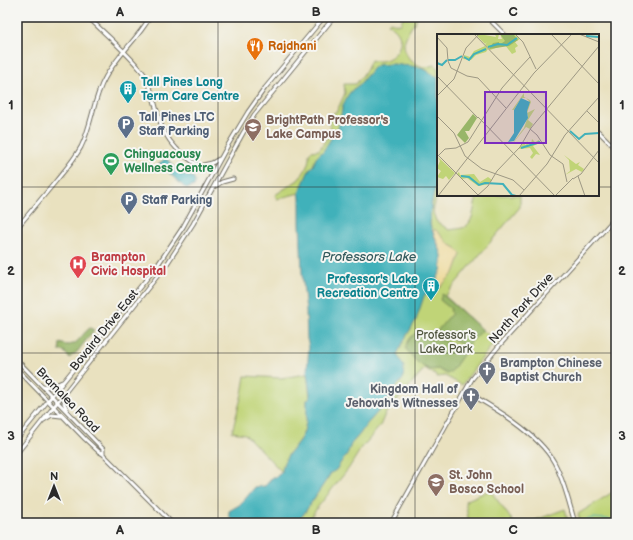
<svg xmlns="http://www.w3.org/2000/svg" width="633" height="540" font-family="'Balsamiq Sans',sans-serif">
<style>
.green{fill:#c0d477;stroke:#768051}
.forest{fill:#98b668;stroke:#62704a}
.sand{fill:#eeda9e;stroke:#8c8264}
.water{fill:#41b1ba;stroke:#366e72}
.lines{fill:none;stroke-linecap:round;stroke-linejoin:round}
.stream{stroke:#41b1ba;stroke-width:1}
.secondary-casing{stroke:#6e6b5f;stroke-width:5}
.secondary{stroke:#fff;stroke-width:3}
.grid{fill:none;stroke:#2b2b2b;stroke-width:1;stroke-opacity:0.55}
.labels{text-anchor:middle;stroke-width:4;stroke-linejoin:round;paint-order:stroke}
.food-label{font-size:12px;font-weight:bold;fill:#c56008;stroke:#f6f6f2;text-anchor:start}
.culture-label{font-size:12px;font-weight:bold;fill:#0d838f;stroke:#f6f6f2;text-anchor:start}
.service-label{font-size:12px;font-weight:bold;fill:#4e5e75;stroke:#f6f6f2;text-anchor:start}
.education-label{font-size:12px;font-weight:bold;fill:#785e54;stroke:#f6f6f2;text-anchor:start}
.leisure-label{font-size:12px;font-weight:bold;fill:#27864d;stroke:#f6f6f2;text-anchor:start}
.health-label{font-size:12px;font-weight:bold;fill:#be3a42;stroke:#f6f6f2;text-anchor:start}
.street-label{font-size:12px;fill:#2b2b2b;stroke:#f6f6f2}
.park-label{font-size:12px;fill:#50553e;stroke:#f6f6f2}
.worship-label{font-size:12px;font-weight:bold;fill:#5b616d;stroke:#f6f6f2;text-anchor:start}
.water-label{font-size:13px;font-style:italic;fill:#335a5d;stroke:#f6f6f2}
.inset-river{fill:none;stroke:#41b1ba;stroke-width:2}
.inset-road{fill:none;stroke:#9d9884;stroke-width:1}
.view{fill:#7b2cbf;fill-opacity:0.15;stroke:#7b2cbf;stroke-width:2}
.inset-edge{fill:none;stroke:#2b2b2b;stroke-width:2}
.neatline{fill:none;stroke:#2b2b2b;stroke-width:1.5}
.grid-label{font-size:13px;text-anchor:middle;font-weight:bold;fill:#2b2b2b}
</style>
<rect width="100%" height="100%" fill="#f6f6f2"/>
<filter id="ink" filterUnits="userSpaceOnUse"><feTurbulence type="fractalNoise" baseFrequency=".025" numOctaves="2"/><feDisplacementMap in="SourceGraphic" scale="8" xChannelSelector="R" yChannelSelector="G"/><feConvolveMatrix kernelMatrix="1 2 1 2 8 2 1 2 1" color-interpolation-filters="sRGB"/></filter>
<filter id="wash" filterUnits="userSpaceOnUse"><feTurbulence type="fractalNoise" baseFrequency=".012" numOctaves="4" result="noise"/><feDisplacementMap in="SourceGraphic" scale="16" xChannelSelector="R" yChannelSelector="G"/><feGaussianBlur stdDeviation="0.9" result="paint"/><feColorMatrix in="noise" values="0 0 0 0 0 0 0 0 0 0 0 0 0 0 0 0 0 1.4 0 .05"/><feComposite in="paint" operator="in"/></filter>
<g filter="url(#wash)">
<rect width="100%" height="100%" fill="#e9e1bf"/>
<path class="green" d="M403,17L417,18C413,25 407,33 405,40C401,54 413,66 426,67C428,67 432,65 435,65L438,69V78L425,69L410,66H405L393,64L377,65L368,74L359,85L352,90L343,105L338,129L335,132L324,150L316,158L313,166L310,168L299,193L277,199L275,195L298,180C305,172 310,163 309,153L311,151L319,150L331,132L329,116L337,111L345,93L344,84H356L367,69L371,60C396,67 413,36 388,24L390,22L400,25Z
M438,177V188L433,212L436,221L449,230C454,229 461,229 465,227C476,220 472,204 479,195H520V207L445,296L495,341L462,385L445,376L438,377L425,368L385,414L380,426L360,450L349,468L317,508L307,523H295L303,515L331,473L336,470L341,462L346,457L351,444L359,435L367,424L384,405L395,388L403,379L397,354L407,335L416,320L424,296L436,281L439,246L430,225V215L434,191Z
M307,374L310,397L307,400C307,410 307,424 303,434C297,446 282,457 282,472L245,434L232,432L242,394L245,376L281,378Z
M490,490L514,523H469L465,501Z
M616,490V523H581L578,514Z
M565,509L569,523H528Z"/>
<path class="forest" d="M442,294L483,330L466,347L444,335H438L437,331L452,313L450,311L451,309L440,300Z
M90,328L94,330L77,352L69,358L64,351H59L60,343C77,350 79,336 90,328Z
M416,333L430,339L444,340L465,352L451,372L447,374L438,369L431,370L424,367L416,361L406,349C406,343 411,336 416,333Z"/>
<path class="sand" d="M432,230H436L449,244L456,248L461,254L454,273L437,290L432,286C448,265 442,252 432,230Z"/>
<path class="water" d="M393,64C403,66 414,65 423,69C429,71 433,75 438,78V177L431,205L430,225L442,255V263L441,271L436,281L424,296L416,320L407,335L397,354L404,367L403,379L395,388L384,405L367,424L359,435L351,444L346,457L341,462L336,470L331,473L303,515L295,523H234L229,516V511L241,504L255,487L265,486L273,477H276L282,472C282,457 297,447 303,434C307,424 307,410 307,400L310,397V394L307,372L309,347L307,339L306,311L302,272L300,223V198L299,193L310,168L313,166L316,158L324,150L335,132L338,129L343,105L348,95L352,90L359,85L373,68L377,65Z
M164,159L168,160C174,168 182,176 193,177L195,182L194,186L188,188L184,187L164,168L158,165Z"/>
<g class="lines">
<path class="stream" d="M582,521L593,518L616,520"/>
</g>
</g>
<g filter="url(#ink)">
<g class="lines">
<defs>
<path id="secondary" d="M88,17C106,35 129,54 144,74C152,87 154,101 158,115C165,144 186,161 213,172
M487,17L505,35
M598,131L616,149
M199,166L212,163L219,159
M214,187L222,182L233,179
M17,228C30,212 43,197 56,181C65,170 74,160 81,147C92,125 93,99 105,78C117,55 138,39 150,17
M17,360L103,449V454
M17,369L85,439L98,451L103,454L172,523
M43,386L51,387L62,382
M465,391C493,407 538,433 554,462C564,480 569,503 575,523
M65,393L64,403L67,409
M44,420L52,415L61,416
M17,439L157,266L183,227L228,145L248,112L265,88L324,17
M17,453L167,264L193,224L243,133L254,115L334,17
M391,523L472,379L498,347L616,217"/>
</defs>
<use href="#secondary" class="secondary-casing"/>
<use href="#secondary" class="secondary"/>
</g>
</g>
<path class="grid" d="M218,17V523M415,17V523M17,187H438M598,187H616M17,353H616"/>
<defs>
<symbol id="restaurant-pin" viewBox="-11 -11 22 30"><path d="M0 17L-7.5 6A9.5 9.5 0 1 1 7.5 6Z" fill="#e8710a" stroke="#f6f6f2"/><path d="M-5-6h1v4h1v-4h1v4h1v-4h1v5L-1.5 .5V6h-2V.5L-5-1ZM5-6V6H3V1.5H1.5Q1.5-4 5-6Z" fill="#fff"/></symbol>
<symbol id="building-pin" viewBox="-11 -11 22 30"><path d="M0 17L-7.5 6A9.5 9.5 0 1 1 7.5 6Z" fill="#0f9aa8" stroke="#f6f6f2"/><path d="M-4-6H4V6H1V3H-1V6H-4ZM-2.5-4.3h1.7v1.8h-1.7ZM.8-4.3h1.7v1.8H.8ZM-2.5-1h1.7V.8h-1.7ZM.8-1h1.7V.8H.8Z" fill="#fff"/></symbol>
<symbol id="parking-pin" viewBox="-11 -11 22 30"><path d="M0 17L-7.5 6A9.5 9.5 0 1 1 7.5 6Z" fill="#5c6f8a" stroke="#f6f6f2"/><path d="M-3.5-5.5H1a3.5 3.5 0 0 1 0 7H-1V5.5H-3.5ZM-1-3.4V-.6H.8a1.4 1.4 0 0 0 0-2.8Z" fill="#fff"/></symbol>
<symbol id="school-pin" viewBox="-11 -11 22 30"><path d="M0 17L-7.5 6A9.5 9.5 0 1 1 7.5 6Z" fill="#8d6e63" stroke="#f6f6f2"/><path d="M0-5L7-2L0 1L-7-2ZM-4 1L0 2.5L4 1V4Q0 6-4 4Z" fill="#fff"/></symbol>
<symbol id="stadium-pin" viewBox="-11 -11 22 30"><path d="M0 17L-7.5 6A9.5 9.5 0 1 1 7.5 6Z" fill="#2e9e5b" stroke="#f6f6f2"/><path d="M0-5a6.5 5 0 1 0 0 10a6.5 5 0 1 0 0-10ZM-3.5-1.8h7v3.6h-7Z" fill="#fff"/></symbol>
<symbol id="hospital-pin" viewBox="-11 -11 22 30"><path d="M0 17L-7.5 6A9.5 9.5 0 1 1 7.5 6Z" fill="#e0444e" stroke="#f6f6f2"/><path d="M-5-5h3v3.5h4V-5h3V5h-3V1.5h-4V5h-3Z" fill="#fff"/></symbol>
<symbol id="church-pin" viewBox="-11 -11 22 30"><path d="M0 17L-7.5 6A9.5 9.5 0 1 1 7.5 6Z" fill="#6b7280" stroke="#f6f6f2"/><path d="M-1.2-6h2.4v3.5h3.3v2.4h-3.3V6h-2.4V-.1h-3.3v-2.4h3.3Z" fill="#fff"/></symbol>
</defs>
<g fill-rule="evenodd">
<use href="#restaurant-pin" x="245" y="36" width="20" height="27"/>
<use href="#building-pin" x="118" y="79" width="20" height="27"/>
<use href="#parking-pin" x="116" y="114" width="20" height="27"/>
<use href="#school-pin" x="243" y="117" width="20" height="27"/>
<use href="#stadium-pin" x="101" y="151" width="20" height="27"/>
<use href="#parking-pin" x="119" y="190" width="20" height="27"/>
<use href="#hospital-pin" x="68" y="254" width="20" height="27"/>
<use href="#building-pin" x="421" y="276" width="20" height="27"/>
<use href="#church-pin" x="477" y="360" width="20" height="27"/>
<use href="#church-pin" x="461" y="386" width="20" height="27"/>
<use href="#school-pin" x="426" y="472" width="20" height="27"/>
</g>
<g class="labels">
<g class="food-label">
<text x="268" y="50">Rajdhani</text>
</g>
<g class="culture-label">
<text x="141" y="86">Tall Pines Long<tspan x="141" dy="14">Term Care Centre</tspan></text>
<text x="418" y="283" text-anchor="end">Professor's Lake<tspan x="418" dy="14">Recreation Centre</tspan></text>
</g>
<g class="service-label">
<text x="139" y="121">Tall Pines LTC<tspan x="139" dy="14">Staff Parking</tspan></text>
<text x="142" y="204">Staff Parking</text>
</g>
<g class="education-label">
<text x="266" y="124">BrightPath Professor's<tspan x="266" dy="14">Lake Campus</tspan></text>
<text x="449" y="479">St. John<tspan x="449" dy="14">Bosco School</tspan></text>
</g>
<g class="leisure-label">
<text x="124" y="158">Chinguacousy<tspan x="124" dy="14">Wellness Centre</tspan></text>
</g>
<g class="health-label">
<text x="91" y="261">Brampton<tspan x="91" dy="14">Civic Hospital</tspan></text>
</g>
<g class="street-label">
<text transform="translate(521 308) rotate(-48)" y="4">North Park Drive</text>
<text transform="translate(104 330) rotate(-51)" y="4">Bovaird Drive East</text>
<text transform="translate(68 400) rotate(46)" y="4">Bramalea Road</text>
</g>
<g class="park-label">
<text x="446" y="339">Professor's<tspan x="446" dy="14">Lake Park</tspan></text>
</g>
<g class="worship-label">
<text x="500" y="367">Brampton Chinese<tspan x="500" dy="14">Baptist Church</tspan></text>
<text x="458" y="393" text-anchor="end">Kingdom Hall of<tspan x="458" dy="14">Jehovah's Witnesses</tspan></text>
</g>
<g class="water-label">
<text x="369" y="261">Professors Lake</text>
</g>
</g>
<g transform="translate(437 34)">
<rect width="162" height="162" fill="#e9e1bf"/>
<path d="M42,0L59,3L58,0H62L61,5H65L63,0L78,1L83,5L78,8L81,12L78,14L79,18L75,20L68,11L53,16L48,11L50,8L48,10L40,2ZM48,12L51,15L49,18L39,21L34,26L26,25L27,21L33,23L37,17ZM87,59V63L93,66L94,68L90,79L98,75L91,86L96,90L93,95L89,93L77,108L75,110L87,94L91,82L90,79V76L92,67L89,64H84L77,76H75ZM95,105L98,108L102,106L103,109L96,112L103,121L99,120L95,125L93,123L96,119L93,114L82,115L86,109L89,111L90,107L92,110L89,112L94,110ZM127,121L139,130L143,128L141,131L147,135L145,138L139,135L128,141L133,137L132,126ZM1,123L18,139L12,146L9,142L6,145L0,143L4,137L0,134L3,127ZM22,138L23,141L37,140L43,148L51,143L55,146L52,150L41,152L30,144L25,145L20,140Z" fill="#c0d477"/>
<path d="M63,0H76L81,6L72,12L52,15L56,9L62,8V11L68,7ZM36,80L40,84L32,97H28L32,104L28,109L20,101Z" fill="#98b668"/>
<path d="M84,64L93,68L90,77L91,84L77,107L71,108L77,99V76Z" fill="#41b1ba"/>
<path class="inset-river" d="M149,2L162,3M51,13L61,10L70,11L80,4M27,23L32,26L37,20L49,15M11,26H18L25,22M0,29L5,31L10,26M133,97L142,105L148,100L162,99M84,114L103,108M24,142L32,143L42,151L48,149L66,150L75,161L79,162"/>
<path class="inset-road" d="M37,0L162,129M78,0L86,8L99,35M114,0L162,50M142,0L162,8M0,3L10,14L11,27L14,34L30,42L41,44L69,74M79,38L93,23M0,42L41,84M0,62L17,45L29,14L42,0M150,77L162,89M0,82L17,99L28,122L45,135L76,146L87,156M41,83L118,162M93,95L100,101L113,121L126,130L130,148M0,120L41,161M0,123L8,115L19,114L31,108L65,54L79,38M141,142L148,162M136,145L144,140L162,116M1,162L97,39L135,0M40,162L51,152L60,137L83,113L94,94L162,12M82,162L110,130L128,101L162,63M118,162L136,144"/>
<path class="view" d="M48,58H109V109H48Z"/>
<rect width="162" height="162" class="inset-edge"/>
</g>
<rect width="633" height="540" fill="none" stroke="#f6f6f2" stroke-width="44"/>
<g transform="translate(54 486)" stroke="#f6f6f2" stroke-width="3" paint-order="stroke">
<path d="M0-3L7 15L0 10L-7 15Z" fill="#2b2b2b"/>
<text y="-6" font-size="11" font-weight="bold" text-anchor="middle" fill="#2b2b2b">N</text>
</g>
<rect x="22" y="22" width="589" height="496" class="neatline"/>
<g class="grid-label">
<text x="120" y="16">A</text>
<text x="316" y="16">B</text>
<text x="513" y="16">C</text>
<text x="11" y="109">1</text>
<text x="622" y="109">1</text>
<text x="11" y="275">2</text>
<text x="622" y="275">2</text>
<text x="11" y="440">3</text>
<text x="622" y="440">3</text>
<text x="120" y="534">A</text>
<text x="316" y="534">B</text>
<text x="513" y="534">C</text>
</g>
</svg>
